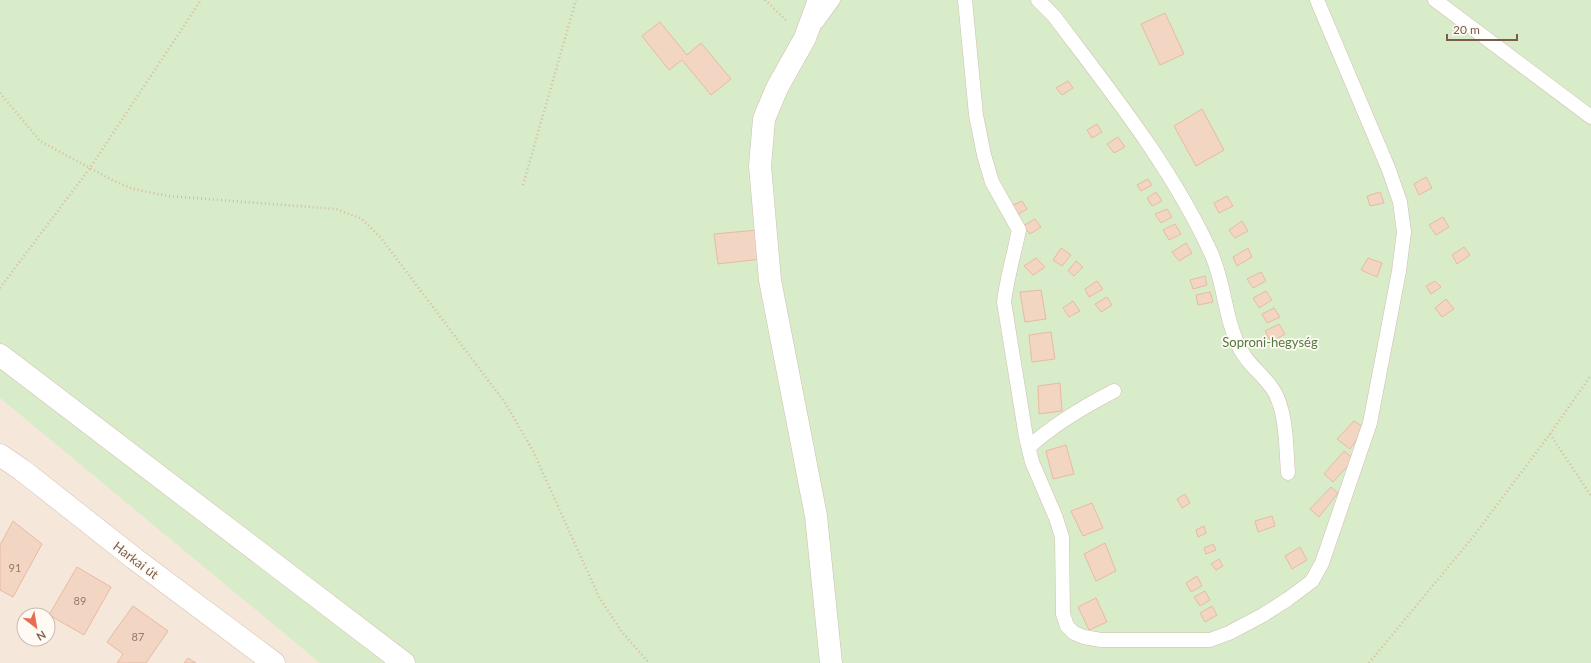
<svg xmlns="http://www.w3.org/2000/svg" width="1591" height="663" font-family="Lato,sans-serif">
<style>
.residential{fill:#f5e8da;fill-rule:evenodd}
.green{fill:#d8ecc9}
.building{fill:#f3d5c3;stroke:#e6bba3}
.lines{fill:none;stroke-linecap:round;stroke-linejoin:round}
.lane-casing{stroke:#d1beb0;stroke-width:15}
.street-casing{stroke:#d1beb0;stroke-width:23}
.secondary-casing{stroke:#d6c0b0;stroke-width:23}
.path{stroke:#d9b8a5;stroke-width:2.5;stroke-dasharray:1 3;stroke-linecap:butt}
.lane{stroke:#fff;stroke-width:14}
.street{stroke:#fff;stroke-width:22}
.secondary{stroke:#fff;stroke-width:22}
.labels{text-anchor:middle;stroke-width:3.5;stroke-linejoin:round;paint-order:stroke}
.number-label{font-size:11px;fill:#987a6a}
.park-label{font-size:13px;fill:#537a41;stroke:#fffaf3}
.street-label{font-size:13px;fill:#7a5c4d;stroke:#fffaf3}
</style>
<rect width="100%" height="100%" fill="#fdf6ec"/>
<path class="residential" d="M0,394L322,663H0ZM24,615H48V639H24Z"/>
<path class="green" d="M0,0H1591V663H320L0,398Z"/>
<path class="building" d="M1165,13L1184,54L1160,65L1141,24Z
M660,22L687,55L701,43L731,79L711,95L682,60L669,70L642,36Z
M1068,81L1073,88L1062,95L1056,88Z
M1202,109L1224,150L1196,166L1174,126Z
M1097,124L1102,132L1092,138L1087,130Z
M1118,137L1125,147L1114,153L1107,144Z
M1426,177L1432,188L1419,195L1414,184Z
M1148,179L1152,185L1141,191L1137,185Z
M1156,192L1162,201L1152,206L1147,198Z
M1380,192L1384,203L1370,206L1367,196Z
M1227,196L1233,206L1219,213L1214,203Z
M1022,201L1027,209L1017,215L1011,206Z
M1167,209L1172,217L1161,223L1155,214Z
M1443,217L1449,227L1436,235L1429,225Z
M1035,219L1041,227L1030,234L1023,226Z
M1242,221L1248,231L1235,238L1229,230Z
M1175,224L1181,234L1169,240L1163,230Z
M758,230L761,259L718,264L714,234Z
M1186,243L1192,253L1179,261L1172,252Z
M1464,247L1470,255L1457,264L1452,255Z
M1061,248L1071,255L1062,266L1053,260Z
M1248,248L1252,257L1237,266L1233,257Z
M1036,258L1045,267L1033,275L1024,266Z
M1368,258L1382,263L1377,277L1361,270Z
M1076,261L1083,267L1074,276L1068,271Z
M1261,272L1266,281L1253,288L1247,279Z
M1205,276L1207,285L1193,289L1190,280Z
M1097,281L1103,289L1089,297L1085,289Z
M1435,281L1441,287L1431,294L1426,286Z
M1041,290L1046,319L1025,322L1020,292Z
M1266,291L1272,300L1259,308L1253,298Z
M1210,292L1213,302L1198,305L1196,295Z
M1107,297L1112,305L1101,312L1095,304Z
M1446,299L1454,309L1442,317L1435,308Z
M1073,301L1080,311L1069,317L1063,308Z
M1274,308L1280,317L1267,323L1262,314Z
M1279,324L1285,334L1271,342L1265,331Z
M1051,332L1055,359L1032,362L1029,335Z
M1060,383L1062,411L1039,414L1038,386Z
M1354,421L1365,428L1350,449L1337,439Z
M1066,445L1074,474L1053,479L1046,451Z
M1344,451L1354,459L1333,482L1324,474Z
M1331,487L1338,493L1319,517L1310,509Z
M1185,494L1190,503L1182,508L1177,499Z
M1092,503L1103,528L1083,536L1071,511Z
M1272,516L1275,526L1258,532L1255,521Z
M13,521L42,544L13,597L0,590V545Z
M1204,526L1206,533L1198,537L1196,530Z
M1105,543L1116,571L1096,581L1084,554Z
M1213,544L1216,550L1206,554L1204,548Z
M1300,547L1307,560L1292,569L1285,556Z
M1219,559L1223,566L1216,570L1211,564Z
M77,567L111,587L84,635L49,615Z
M1197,576L1202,586L1191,592L1186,583Z
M1205,591L1210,600L1200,606L1194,597Z
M1096,598L1107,622L1089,630L1078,607Z
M133,606L168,631L146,663H117L123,654L107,642Z
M1212,606L1217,615L1205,622L1200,613Z
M188,658L196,663H184Z"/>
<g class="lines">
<defs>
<path id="lane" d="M965,0L976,115L984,155L992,182L1019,230C1014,254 1007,278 1004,302L1026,437L1032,462L1056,518L1062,537L1063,614L1067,626L1074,633L1084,637L1101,640H1210L1229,633L1263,615L1288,599L1312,581L1322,563L1370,423L1399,271L1404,232L1400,202L1389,170L1317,0
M1038,0L1054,16C1111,92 1171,166 1211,253C1224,281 1224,312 1236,340C1244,362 1259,370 1272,388C1287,409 1286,448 1288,473
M1435,0L1591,117
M817,22L833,0
M1029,447C1054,424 1083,407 1114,391"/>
<path id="street" d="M819,0L805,38L777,88L764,119L760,166L770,280L816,516L831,663
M0,455L22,470L135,559L274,663"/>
<path id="secondary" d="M0,355L404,663"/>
</defs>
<use href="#lane" class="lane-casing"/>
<use href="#street" class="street-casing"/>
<use href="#secondary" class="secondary-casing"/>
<path class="path" d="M765,0L787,21
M0,93L40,141L112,180L133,189L168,196L336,209L362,219L381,238L506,404L533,451L599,597L622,632L649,663
M523,185L576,0
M0,288L90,168L201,0
M1550,434L1591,496
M1369,663L1473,537L1550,434L1591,375"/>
<use href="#lane" class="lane"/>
<use href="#street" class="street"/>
<use href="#secondary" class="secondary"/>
</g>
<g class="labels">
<g class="number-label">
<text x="15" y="572">91</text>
<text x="80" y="605">89</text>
<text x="138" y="641">87</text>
</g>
<g class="park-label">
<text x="1270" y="347">Soproni-hegység</text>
</g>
<g class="street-label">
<text transform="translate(136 560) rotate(37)" y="5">Harkai út</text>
</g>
</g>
<g transform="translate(36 627) rotate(149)"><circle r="19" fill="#fffaf3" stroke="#cabbb1"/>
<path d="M0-3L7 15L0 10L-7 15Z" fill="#e76f51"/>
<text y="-6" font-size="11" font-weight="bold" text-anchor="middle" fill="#7a5c4d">N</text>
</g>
<path d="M1447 34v6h70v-6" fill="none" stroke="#7a5c4d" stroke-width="2"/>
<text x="1453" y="34" font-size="12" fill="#7a5c4d" stroke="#fffaf3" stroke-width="3" paint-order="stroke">20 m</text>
</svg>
